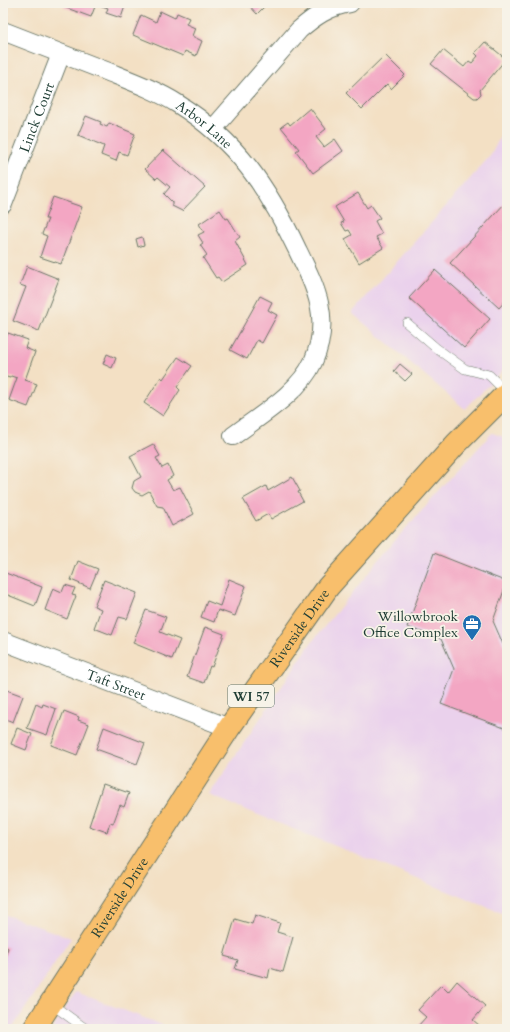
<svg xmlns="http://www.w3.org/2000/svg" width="510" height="1032" font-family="Cardo,serif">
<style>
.built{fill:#ead1ec}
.building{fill:#f3a6c3}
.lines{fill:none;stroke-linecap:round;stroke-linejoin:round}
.lane-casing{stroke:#697666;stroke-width:10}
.street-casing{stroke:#697666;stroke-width:20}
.primary-casing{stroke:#697666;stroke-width:24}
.lane{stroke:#fff;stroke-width:9}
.street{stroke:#fff;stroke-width:18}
.primary{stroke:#f8bf6c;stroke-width:22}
.labels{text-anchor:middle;stroke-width:3.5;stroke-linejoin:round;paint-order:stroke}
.shield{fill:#f7f3e8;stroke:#60746a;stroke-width:1}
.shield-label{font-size:13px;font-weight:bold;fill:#1f3d34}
.street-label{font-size:14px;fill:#1f3d34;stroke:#f7f3e8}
.poi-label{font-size:14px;fill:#1f3d34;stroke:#f7f3e8;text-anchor:end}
</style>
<rect width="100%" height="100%" fill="#f7f3e8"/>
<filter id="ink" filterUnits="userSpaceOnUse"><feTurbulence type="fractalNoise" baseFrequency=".025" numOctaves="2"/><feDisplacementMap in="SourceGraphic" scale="8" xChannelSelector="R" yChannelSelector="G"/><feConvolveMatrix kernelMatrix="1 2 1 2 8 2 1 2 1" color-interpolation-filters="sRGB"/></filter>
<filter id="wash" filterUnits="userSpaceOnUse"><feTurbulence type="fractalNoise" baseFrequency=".012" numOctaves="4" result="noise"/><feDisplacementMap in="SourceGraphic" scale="16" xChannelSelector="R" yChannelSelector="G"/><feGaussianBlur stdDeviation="0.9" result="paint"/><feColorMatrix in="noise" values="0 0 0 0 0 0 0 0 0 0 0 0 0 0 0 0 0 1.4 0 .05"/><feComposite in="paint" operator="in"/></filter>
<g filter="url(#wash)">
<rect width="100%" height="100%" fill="#f3e0c4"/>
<path class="built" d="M507,123V366L465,409L352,313L491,155Z
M492,433L507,438V915L209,795L311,643L398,537Z
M3,914L71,938L12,1029H3Z
M76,992L173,1029H52Z"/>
<g id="blocks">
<path class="building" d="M66,3H126L121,18L106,13L108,8L96,4L91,17L64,7Z
M247,3H268L257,14Z
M160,11L175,18L177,13L189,18L186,24L195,28L192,36L202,41L196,56L185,51L183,56L133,35L141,15L156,22Z
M485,42L506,59L480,90L481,94L477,98H474L431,64L443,50L464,67L469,61L472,63L478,56L475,53Z
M385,55L405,75L391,89L387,84L362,109L346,93Z
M310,108L326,129L316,137L324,147L335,139L343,151L313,173L296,151L299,149L281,127L288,122L290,125Z
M86,116L101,122L100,124L107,127L109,123L135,134L127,155L119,152L116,161L101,155L104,146L78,135Z
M163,150L205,187L182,211L172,206V202L164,194L170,187L158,177L156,179L145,169Z
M358,193L367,208L371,205L380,218L375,221L382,234L376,237L383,248L359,263L345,239L352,235L349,230L346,231L341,223L344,222L335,207Z
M53,197L82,207L61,264L40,257L47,236L42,234L48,219H45Z
M506,202L507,299L499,308L450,263Z
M220,210L226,219L228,218L240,237L235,241L248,265L222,282L218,277L216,278L203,258L207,255L200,245L203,243L198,235L204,232L199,224Z
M142,237L144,245L138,247L136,239Z
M27,266L59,279L39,331L13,321L26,287L20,285Z
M435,270L490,319L464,348L409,298Z
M260,296L272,302L268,310L277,315L262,343L257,340L247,359L230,350Z
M8,333L28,340L25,348L35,352L25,380L37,384L28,407L9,400L17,378L11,376L10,378L3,376V344Z
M107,354L116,358L112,368L103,364Z
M178,357L192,366L177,387L180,390L163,416L144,403L161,377L163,379Z
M400,364L412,374L405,381L394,371Z
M153,444L160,456L156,458L162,468L168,465L173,476L167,480L173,490L180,487L194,514L172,526L163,507L157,506L149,491L142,495L135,492L132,488L134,481L141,477L130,456Z
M292,477L300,491L298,492L303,501L271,519L268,514L256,521L243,499L266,486L268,491Z
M434,553L507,582L493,621L503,644L507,645V729L441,704L454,669L441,639L407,627Z
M78,561L98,569L90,588L71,580Z
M3,572L42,587L35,606L3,593Z
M229,579L246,586L235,616L218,610L214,622L201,617L207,601L220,606Z
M104,580L137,593L127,619L119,617L112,635L94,628L101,609L94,606Z
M65,585L75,588L72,595L76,596L67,619L45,610L53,588L62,592Z
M146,610L166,617L160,632L180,640L172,659L133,643Z
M205,627L224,634L212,667L210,666L204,683L187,677Z
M4,689L23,696L13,722L3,718Z
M36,704L42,707L43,704L56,709L47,735L27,728Z
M64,711L79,717L78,720L89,724L77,755L51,745Z
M104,727L145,743L137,764L96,749Z
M17,728L32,734L26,750L11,744Z
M103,784L129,793L124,807L120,805L113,824L110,823L107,832L89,826Z
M255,915L280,923L277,932L293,937L283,972L270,968L268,978L235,969L238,960L224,956L235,919L252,924Z
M3,946L8,948L3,962Z
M457,981L485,1006L473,1020L480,1026L478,1029H419L417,1027L426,1017L418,1010L441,985L448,992Z"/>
</g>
</g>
<g filter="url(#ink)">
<use href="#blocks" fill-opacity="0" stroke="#697666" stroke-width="1"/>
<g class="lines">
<defs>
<path id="lane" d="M407,323L436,348L465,369L489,375L507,393
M50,1003L86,1029"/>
<g id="street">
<path id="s1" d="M3,31C37,44 72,58 106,71C131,81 156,90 178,104C237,141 268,188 297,249C316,288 332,319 313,362C299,393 259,416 233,436"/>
<path d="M213,129L299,30C314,17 329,6 350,3"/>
<path id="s2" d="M3,204L61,54"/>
<path id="s3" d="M3,641L229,728"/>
</g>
<g id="primary">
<path id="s4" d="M34,1029L229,728L328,587L456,444L507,393"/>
</g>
</defs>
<use href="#lane" class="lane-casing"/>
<use href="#street" class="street-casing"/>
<use href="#primary" class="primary-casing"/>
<use href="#lane" class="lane"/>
<use href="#street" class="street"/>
<use href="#primary" class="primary"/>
</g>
</g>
<defs>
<symbol id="office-pin" viewBox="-11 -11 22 30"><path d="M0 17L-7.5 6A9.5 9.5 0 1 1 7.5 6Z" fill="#1f6fb2" stroke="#f7f3e8"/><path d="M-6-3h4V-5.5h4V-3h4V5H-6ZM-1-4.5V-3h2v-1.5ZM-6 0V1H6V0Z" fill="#fff"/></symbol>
</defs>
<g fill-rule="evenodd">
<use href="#office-pin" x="461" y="613" width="22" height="30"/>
</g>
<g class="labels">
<rect class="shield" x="228" y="685" width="46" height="22" rx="3"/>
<g class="shield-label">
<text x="251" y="701">WI 57</text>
</g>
<g class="street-label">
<text dy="5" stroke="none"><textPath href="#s2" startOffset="93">Linck Court</textPath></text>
<text dy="5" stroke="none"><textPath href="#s1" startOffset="223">Arbor Lane</textPath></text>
<text dy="5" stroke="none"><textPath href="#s4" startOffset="481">Riverside Drive</textPath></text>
<text dy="5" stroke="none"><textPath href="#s3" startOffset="121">Taft Street</textPath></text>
<text dy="5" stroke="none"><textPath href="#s4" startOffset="157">Riverside Drive</textPath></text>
</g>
<g class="poi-label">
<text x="458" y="621">Willowbrook<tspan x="458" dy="16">Office Complex</tspan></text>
</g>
</g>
<rect width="510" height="1032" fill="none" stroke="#f7f3e8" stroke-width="16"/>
</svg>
